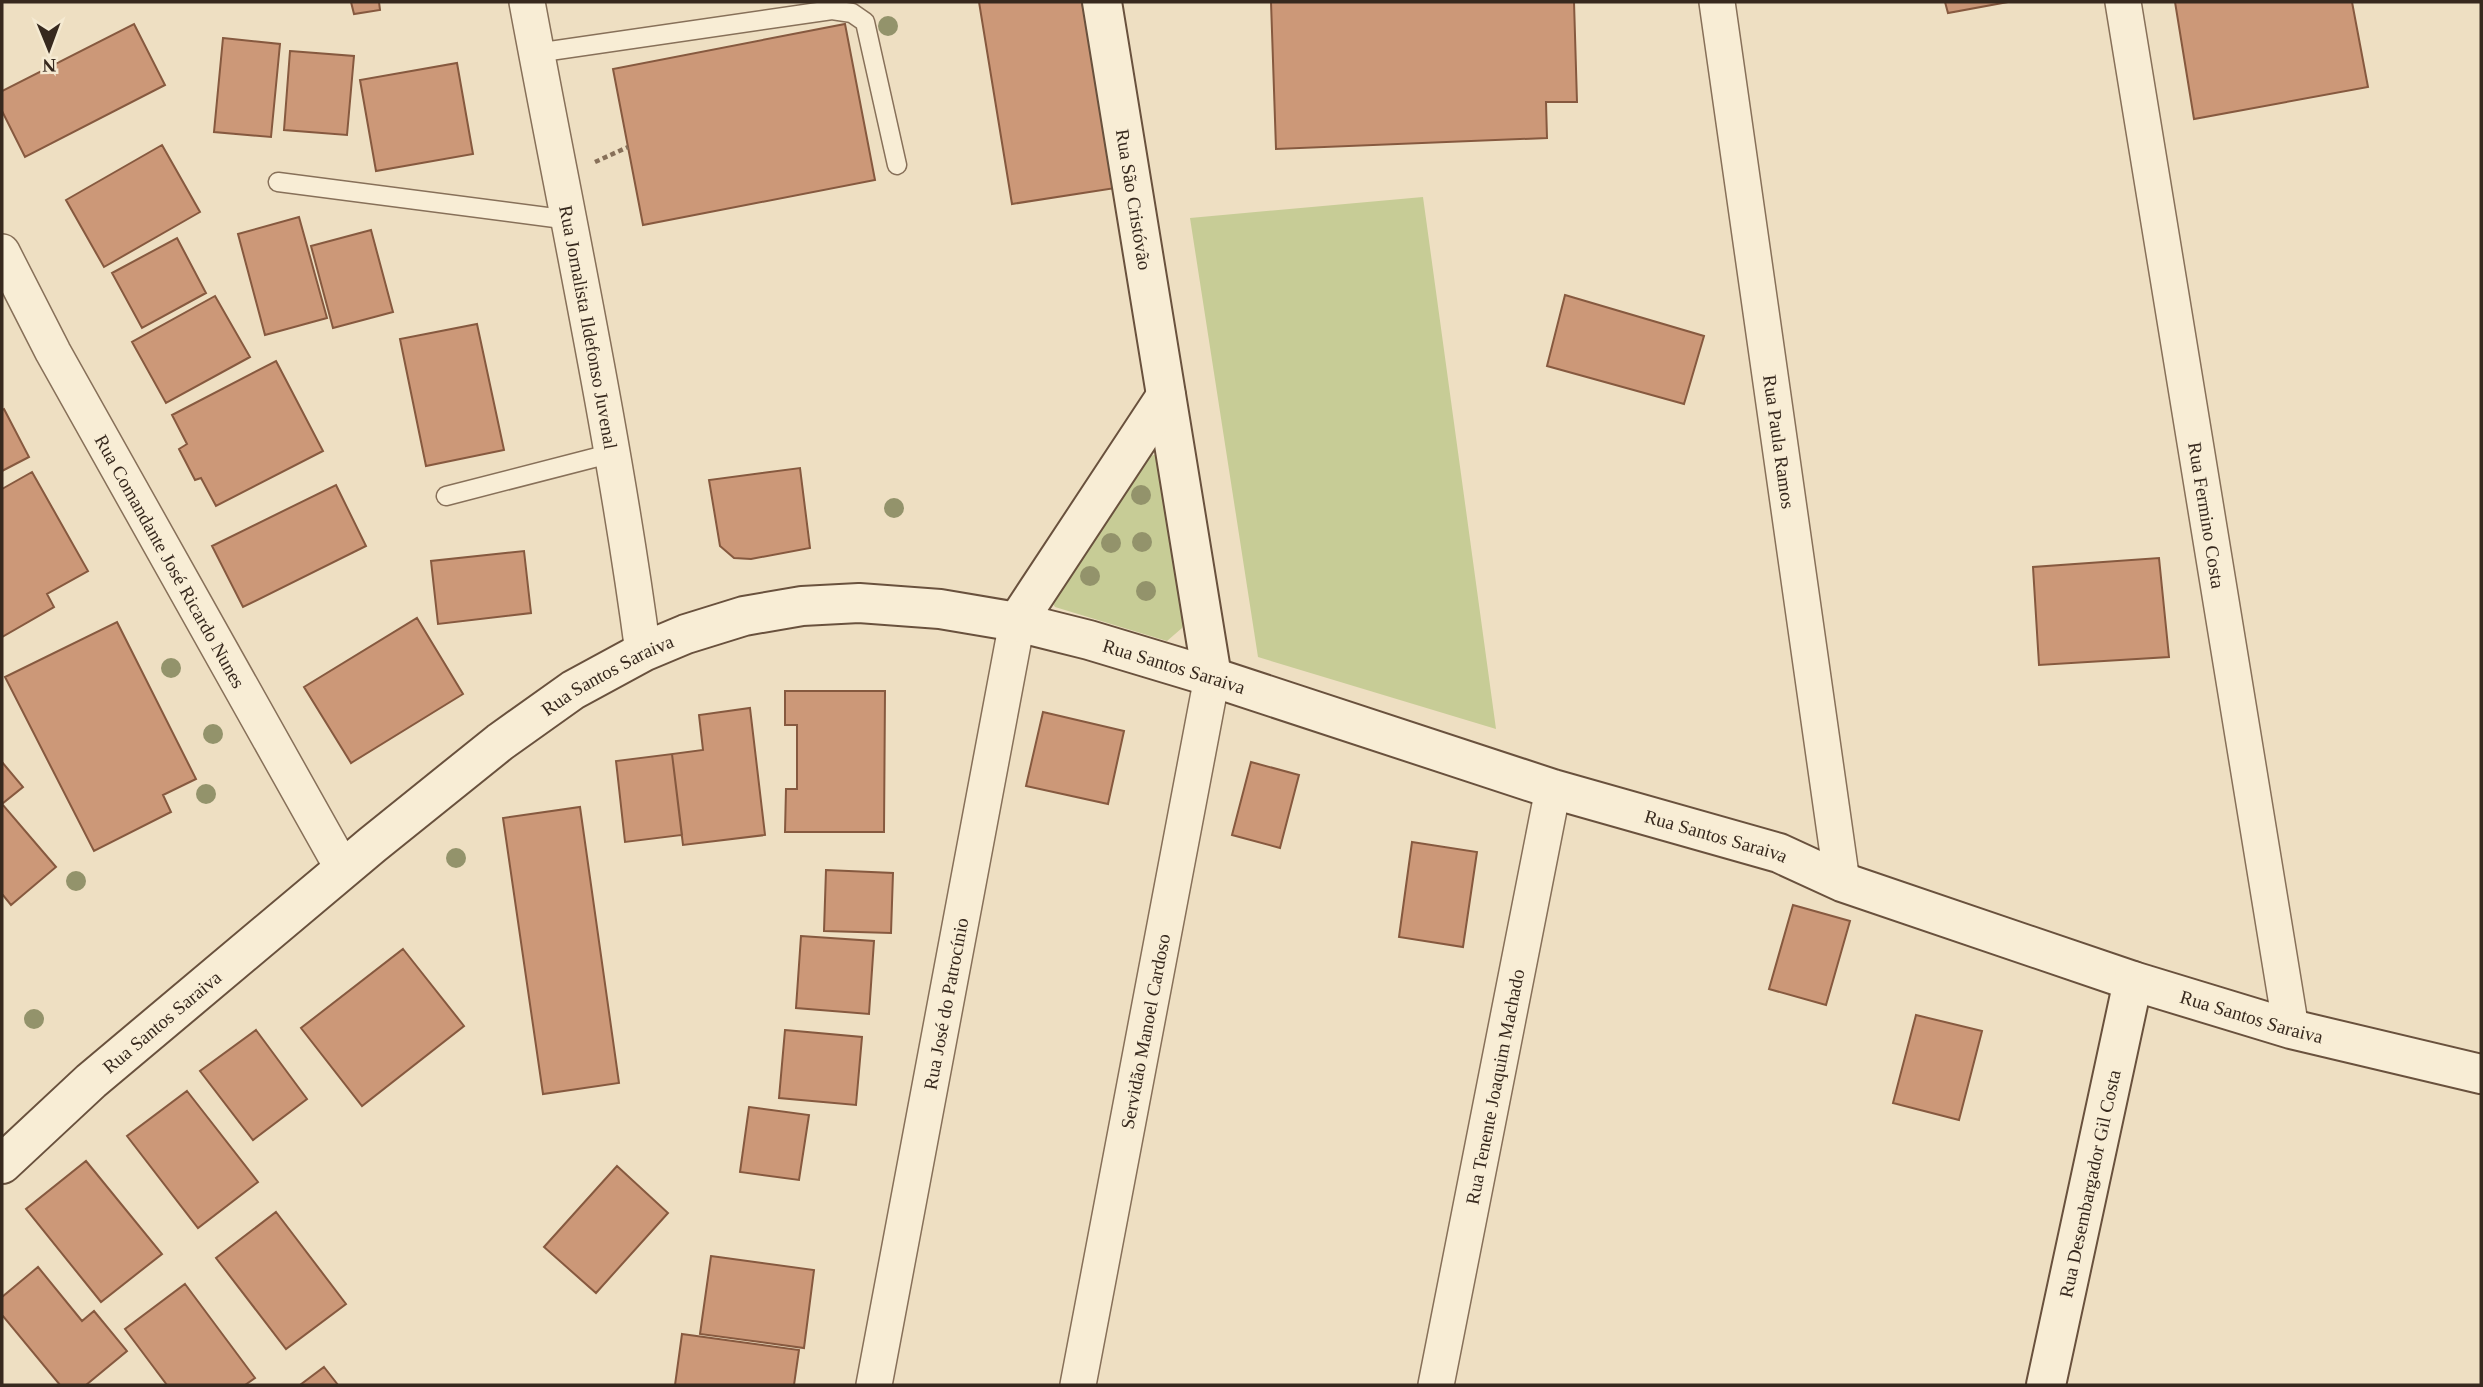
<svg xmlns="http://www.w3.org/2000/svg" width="2483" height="1387" font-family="Georgia,serif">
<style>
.green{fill:#c7cc96}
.building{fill:#cc9878;stroke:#86593f;stroke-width:2}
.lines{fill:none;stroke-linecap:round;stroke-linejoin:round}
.lane-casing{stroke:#877059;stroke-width:21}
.street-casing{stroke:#877059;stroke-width:38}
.secondary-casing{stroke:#69513d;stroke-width:42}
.path{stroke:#877059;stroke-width:4.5;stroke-dasharray:5 3.5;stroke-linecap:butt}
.lane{stroke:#f8edd5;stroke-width:18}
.street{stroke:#f8edd5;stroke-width:35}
.secondary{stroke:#f8edd5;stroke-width:38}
.tree{fill:#93936b}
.labels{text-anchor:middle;stroke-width:7;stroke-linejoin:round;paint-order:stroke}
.street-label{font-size:19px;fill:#37291e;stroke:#f5ead2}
</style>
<rect width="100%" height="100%" fill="#eedfc2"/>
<path class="green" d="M1423,197L1496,729L1258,657L1190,218Z
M1165,452L1188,611L1182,628L1167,641L1055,607L1048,596L1051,584L1150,456Z"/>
<path class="building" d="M351,2H379L380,10L354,14Z
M979,2H1082L1122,187L1012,204Z
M1271,2H1574L1577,102H1546L1547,138L1276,149Z
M1945,2H2008L1948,13Z
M2175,2H2352L2368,87L2194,119Z
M134,24L165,85L25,157L2,111V91Z
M845,24L875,180L643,225L613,69Z
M223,38L280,44L271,137L214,132Z
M290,51L354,56L347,135L284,130Z
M457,63L473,154L376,171L360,80Z
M162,145L200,212L104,267L66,200Z
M299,217L327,318L265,335L238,234Z
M371,230L393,312L333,328L311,246Z
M177,238L206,293L142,328L112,273Z
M1565,295L1704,336L1684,404L1547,366Z
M215,296L250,357L166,403L132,342Z
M477,324L504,450L426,466L400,339Z
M276,361L323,451L216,506L201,478L195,480L179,449L187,444L172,415Z
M4,409L29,457L2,471V410Z
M800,468L810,548L751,559L734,558L720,546L709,480Z
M32,472L88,571L47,594L54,607L2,637V489Z
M336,485L366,546L243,607L212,546Z
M524,551L531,613L438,624L431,561Z
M2159,558L2169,657L2039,665L2033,567Z
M417,618L463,694L351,763L304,687Z
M117,622L196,779L163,795L171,812L94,851L5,677Z
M785,691H885L884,832H785L786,789H797V725H785Z
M750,708L765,835L683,845L672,754L703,750L699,715Z
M1043,712L1124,731L1108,804L1026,786Z
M672,754L682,835L625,842L616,761Z
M2,762L23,787L2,804L56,867L11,905L2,894Z
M1251,762L1299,775L1280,848L1232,835Z
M580,807L619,1083L543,1094L503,818Z
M1412,842L1477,852L1463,947L1399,937Z
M826,870L893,873L891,933L824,931Z
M1793,905L1850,921L1826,1005L1769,989Z
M801,936L874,941L869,1014L796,1008Z
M403,949L464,1026L362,1106L301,1028Z
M1916,1015L1982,1031L1959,1120L1893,1103Z
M256,1030L307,1099L253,1140L200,1071Z
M785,1030L862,1037L856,1105L779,1098Z
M187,1091L258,1182L198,1228L127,1136Z
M749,1107L809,1115L799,1180L740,1172Z
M86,1161L162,1254L101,1302L26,1209Z
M617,1166L668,1213L596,1293L544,1247Z
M276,1212L346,1304L286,1349L216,1258Z
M711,1256L814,1270L804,1348L700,1334Z
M38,1267L82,1321L94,1311L127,1351L86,1385H60L2,1315V1297Z
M185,1284L255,1378L245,1385H167L125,1329Z
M682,1334L799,1350L794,1385H675Z
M324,1367L338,1385H300Z"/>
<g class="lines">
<defs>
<path id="lane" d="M536,53L832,10L852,13L865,22L897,165
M278,182L570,220
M446,496L613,453"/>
<g id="street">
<path id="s1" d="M527,2C567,218 614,434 643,652"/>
<path id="s2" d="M1717,2L1842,882"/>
<path id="s3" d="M2123,2L2291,1029"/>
<path id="s4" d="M2,252L53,352L343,869"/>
<path id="s5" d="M874,1385L1017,622"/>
<path id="s6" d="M1078,1385L1212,677"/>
<path id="s7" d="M1436,1385L1553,789"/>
</g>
<g id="secondary">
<path id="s8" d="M1102,2L1212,677"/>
<path d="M1017,622L1166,396"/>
<path id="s9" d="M2,1164L91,1081L372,845L500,742L573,690L643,652L686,634L744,616L802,606L859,603L940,609L1017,622L1089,640L1212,677L1553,789L1779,853L1842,882L2133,981L2291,1029L2481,1074"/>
<path id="s10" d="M2046,1385L2133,981"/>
</g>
</defs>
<use href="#lane" class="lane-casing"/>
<use href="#street" class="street-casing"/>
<use href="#secondary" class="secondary-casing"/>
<path class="path" d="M595,162L628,147"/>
<use href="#lane" class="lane"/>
<use href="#street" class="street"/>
<use href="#secondary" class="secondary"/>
</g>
<g class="tree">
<circle cx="888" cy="26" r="10"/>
<circle cx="1141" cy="495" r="10"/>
<circle cx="894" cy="508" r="10"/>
<circle cx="1142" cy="542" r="10"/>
<circle cx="1111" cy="543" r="10"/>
<circle cx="1090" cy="576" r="10"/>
<circle cx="1146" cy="591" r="10"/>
<circle cx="171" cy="668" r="10"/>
<circle cx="213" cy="734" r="10"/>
<circle cx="206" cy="794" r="10"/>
<circle cx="456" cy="858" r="10"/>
<circle cx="76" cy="881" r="10"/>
<circle cx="34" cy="1019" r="10"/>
</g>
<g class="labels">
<g class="street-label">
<text dy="7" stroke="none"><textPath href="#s8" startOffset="200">Rua São Cristóvão</textPath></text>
<text dy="7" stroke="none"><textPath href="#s1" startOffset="331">Rua Jornalista Ildefonso Juvenal</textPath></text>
<text dy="7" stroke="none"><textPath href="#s2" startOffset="444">Rua Paula Ramos</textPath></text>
<text dy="7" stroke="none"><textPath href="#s3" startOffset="520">Rua Fermino Costa</textPath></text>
<text dy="7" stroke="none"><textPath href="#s4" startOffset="352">Rua Comandante José Ricardo Nunes</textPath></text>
<text dy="7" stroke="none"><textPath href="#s9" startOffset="1368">Rua Santos Saraiva</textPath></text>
<text dy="7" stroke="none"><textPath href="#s9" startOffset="780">Rua Santos Saraiva</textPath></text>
<text dy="7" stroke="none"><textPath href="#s9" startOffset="1936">Rua Santos Saraiva</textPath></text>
<text dy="7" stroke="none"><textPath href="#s5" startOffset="388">Rua José do Patrocínio</textPath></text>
<text dy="7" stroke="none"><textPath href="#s9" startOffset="2502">Rua Santos Saraiva</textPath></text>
<text dy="7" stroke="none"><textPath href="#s9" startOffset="214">Rua Santos Saraiva</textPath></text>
<text dy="7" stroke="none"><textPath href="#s6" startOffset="360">Servidão Manoel Cardoso</textPath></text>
<text dy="7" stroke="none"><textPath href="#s7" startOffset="304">Rua Tenente Joaquim Machado</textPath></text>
<text dy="7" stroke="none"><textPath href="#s10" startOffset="206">Rua Desembargador Gil Costa</textPath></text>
</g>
</g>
<rect width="2483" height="1387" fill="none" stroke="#37291e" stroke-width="7"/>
<g transform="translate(49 49) rotate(179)" stroke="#f5ead2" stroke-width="5" paint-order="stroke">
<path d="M0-5L12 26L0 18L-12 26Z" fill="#37291e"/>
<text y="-10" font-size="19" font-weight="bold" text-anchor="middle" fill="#37291e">N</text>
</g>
</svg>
